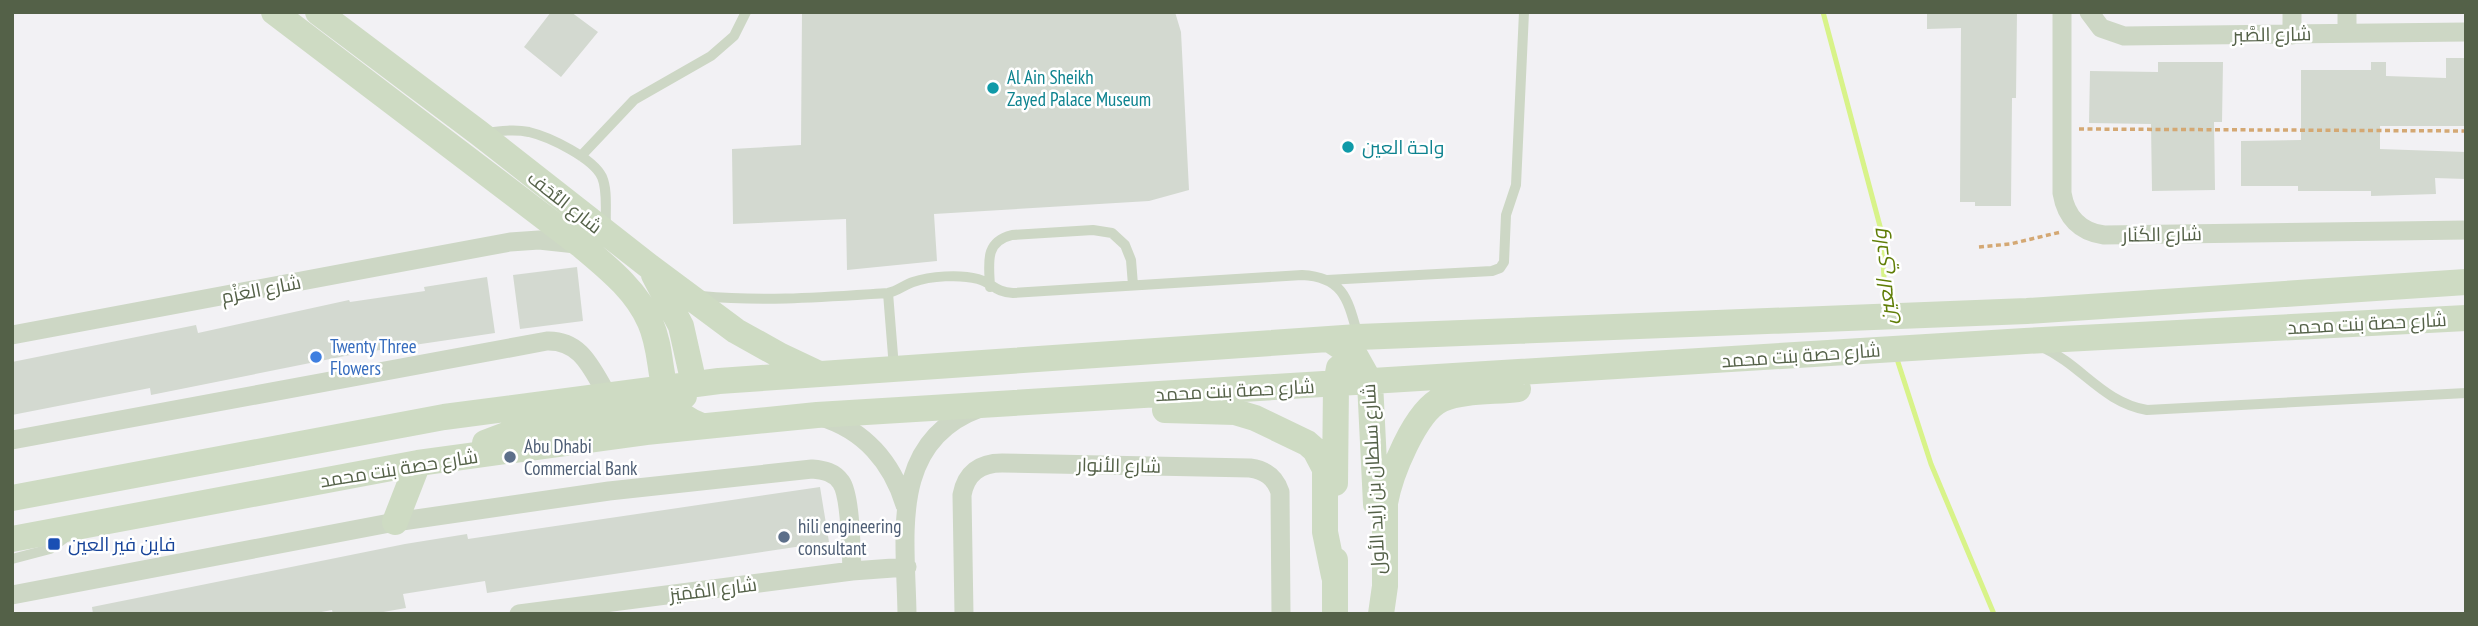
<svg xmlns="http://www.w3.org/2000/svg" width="2478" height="626" font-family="'PT Sans Narrow',Cairo,sans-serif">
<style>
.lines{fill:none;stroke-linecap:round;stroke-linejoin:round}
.stream{stroke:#d8f389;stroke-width:5}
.building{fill:#d3d9d0}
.path{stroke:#d4a873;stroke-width:3.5;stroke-dasharray:5 3.5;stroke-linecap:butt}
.lane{stroke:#cdd7c5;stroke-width:10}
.street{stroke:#cdd7c5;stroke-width:19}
.secondary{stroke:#cedbc3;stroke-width:26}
.culture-dot{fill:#0f9aa8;stroke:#fff;stroke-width:2.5}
.shop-dot{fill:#3f7fe0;stroke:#fff;stroke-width:2.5}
.service-dot{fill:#5c6f8a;stroke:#fff;stroke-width:2.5}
.transit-dot{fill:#1a4fb4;stroke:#fff;stroke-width:2.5}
.labels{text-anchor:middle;stroke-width:5;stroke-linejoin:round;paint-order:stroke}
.street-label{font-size:19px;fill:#546148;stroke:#fff}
.culture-label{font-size:19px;fill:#0d838f;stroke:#fff;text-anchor:start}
.shop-label{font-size:19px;fill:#366cbe;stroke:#fff;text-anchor:start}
.service-label{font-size:19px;fill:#4e5e75;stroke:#fff;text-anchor:start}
.transit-label{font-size:19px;fill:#164399;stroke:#fff;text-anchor:start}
.water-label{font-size:21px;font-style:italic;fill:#607e07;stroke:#fff}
</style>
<rect width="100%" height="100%" fill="#f2f1f4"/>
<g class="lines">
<path class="stream" d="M1823,12L1881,230L1886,309
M1896,356L1931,464L1994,614"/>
</g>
<path class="building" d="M551,12H571L598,32L561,77L524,47Z
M802,12H1175L1181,32L1189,190L1149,201L934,214L937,261L847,270L846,219L733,224L732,149L801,145Z
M1927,12H2017L2016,98H2012L2011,206H1975V202H1960L1961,28L1927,29Z
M2446,58H2466V126H2380V149L2466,152V179L2435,178L2436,194L2371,196V191H2298V186H2241V141L2301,140V70H2371V62H2386V76L2446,78Z
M2158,62H2223L2222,122H2214L2215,190L2152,191L2151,124L2089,123L2090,71L2158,72Z
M577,267L583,321L520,329L513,275Z
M487,277L495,333L360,353L151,395L150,388L12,415V362L196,325L198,333L349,300L350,302L425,291L424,287Z
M820,487L829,542L487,593L485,581L403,594L406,608L372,614H333L332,610L311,614H93L92,607L405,544L467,534L468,539Z"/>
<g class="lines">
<path class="path" d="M2079,129L2466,131
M1979,247L2010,244L2061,232"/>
<path class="lane" d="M485,133C500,131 515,129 529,132C550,137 593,158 602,177C608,191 605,211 606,226
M581,156L634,100L711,56L734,36L746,12
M1327,280L1492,271L1500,268L1504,262L1506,215L1516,185L1524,12
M990,287C989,263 984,242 1012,235L1093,230L1112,233L1125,245L1131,260L1133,285
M888,293L894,368
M701,296C764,302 825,297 888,293C898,291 904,285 913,282C930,276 960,274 978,279C993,283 994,292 1013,293L1302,275C1344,277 1348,300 1358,336
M2042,347C2083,366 2102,402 2147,410L2466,393
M12,559L50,549L66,537"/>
<path class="street" d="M2062,12V193C2066,217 2080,232 2104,235L2466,230
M2089,12L2101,28L2124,36L2466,32
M2292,12V35
M2347,12V33
M12,335L510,242L539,240L576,244
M821,417C864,430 892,462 905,505
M12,440L547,341C582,340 592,370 608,396
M12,595L395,522L609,491L812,469C824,470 834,472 841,482C851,496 851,552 852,571
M519,614L852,571L907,567
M907,614C906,537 888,441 980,408
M964,614L962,495C966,473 980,463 1002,463L1250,468C1265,470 1275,477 1280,492L1281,614"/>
<path class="secondary" d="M274,12L582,246C608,268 636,290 650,322C669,364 650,408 702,426
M318,12L479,133L650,267L736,331L781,356L817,373
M654,275L681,326L694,384
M1329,339L1356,357L1370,382L1376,504
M1165,410L1235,412L1255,418L1307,443L1315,450L1325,469V532L1334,576
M485,443L514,432L533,428L654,411L673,404L684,396
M1335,483L1336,384L1339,368
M12,498L444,417L719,381L1358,337L2027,311L2466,282
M395,522L418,463
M12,539L418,463L646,432L817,415L2025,341L2466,318
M1335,560V614
M1381,614L1385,586V503C1390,475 1415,411 1442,399C1463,390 1496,392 1518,389"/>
</g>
<g class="culture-dot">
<circle cx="993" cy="88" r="7"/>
<circle cx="1348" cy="147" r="7"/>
</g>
<circle class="shop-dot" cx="316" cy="357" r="7"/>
<g class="service-dot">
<circle cx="510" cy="457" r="7"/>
<circle cx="784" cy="537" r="7"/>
</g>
<rect class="transit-dot" x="47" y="537" width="14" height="14" rx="3.5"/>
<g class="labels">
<g class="street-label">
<text transform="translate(2272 34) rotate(-1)" y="7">شارع الصَّبر</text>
<text transform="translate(565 202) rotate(38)" y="7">شارع التُّحَف</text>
<text transform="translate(2162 234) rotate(-1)" y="7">شارع الكَنَار</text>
<text transform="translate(261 289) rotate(-11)" y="7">شارع العَزْم</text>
<text transform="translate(2367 323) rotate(-3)" y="7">شارع حصة بنت محمد</text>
<text transform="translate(1801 355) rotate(-4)" y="7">شارع حصة بنت محمد</text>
<text transform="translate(1235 390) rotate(-3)" y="7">شارع حصة بنت محمد</text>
<text transform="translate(1119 465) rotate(1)" y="7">شارع الأنوار</text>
<text transform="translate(399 468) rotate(-9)" y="7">شارع حصة بنت محمد</text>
<text transform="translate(1373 479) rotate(-93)" y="7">شارع سلطان بن زايد الأول</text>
<text transform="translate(713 589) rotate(-7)" y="7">شارع المُمَيَز</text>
</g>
<g class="culture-label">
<text x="1007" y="84">Al Ain Sheikh<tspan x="1007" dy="22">Zayed Palace Museum</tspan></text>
<text x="1362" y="154">واحة العين</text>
</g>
<g class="shop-label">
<text x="330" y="353">Twenty Three<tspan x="330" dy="22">Flowers</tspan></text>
</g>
<g class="service-label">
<text x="524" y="453">Abu Dhabi<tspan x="524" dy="22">Commercial Bank</tspan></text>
<text x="798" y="533">hili engineering<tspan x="798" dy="22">consultant</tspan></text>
</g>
<g class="transit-label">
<text x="68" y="551">فاين فير العين</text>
</g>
<g class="water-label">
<text transform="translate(1884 277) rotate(-96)" y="7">وادي العين</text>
</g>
</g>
<rect width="2478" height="626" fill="none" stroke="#546148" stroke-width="28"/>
</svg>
